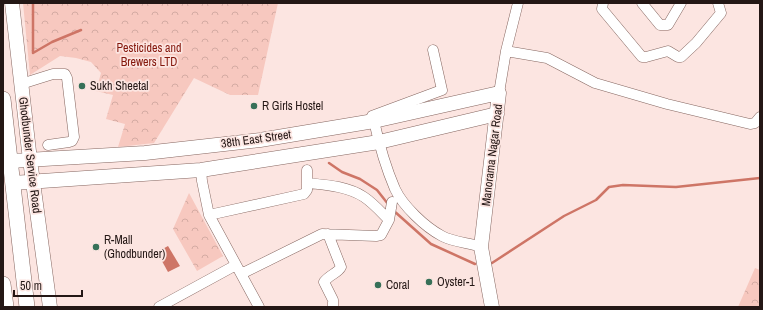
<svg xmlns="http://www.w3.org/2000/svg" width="763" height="310" font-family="'Archivo Narrow',sans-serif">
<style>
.forest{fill:url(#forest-crowns)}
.water{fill:#ce7566}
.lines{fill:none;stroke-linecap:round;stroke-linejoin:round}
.stream{stroke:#ce7566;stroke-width:2.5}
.street-casing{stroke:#866761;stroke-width:11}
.secondary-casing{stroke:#866761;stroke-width:15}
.primary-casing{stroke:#866761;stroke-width:16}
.street{stroke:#fff;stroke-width:10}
.secondary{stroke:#fff;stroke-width:14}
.primary{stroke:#fff;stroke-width:15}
.poi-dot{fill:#377058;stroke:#fce5e1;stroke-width:1.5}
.labels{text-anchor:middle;stroke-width:3.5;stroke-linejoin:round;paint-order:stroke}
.park-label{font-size:12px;fill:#84170c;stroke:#fce5e1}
.poi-label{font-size:12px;fill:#241715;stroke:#fce5e1;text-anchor:start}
.street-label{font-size:12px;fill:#241715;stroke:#fce5e1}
</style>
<defs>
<pattern id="forest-crowns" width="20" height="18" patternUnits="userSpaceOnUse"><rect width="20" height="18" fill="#f7c8bf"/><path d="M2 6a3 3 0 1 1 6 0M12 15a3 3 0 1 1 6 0" fill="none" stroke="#d4aba3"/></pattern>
</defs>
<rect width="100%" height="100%" fill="#fce5e1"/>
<path class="forest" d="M23,3H278L258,95H230L194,78L154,143L118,147L125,124L106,119L113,95L96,91L101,73L91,62L76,58L60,56L30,75Z
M189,193L223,256L197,271L173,229Z
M755,268L760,270V307H738Z"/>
<path class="water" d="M168,246L180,266L168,272L157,252Z"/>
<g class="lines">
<path class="stream" d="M33,3V53L52,42L81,30
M329,163L342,172L360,179L377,190L388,204
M394,211L431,244L475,264
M492,263L564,216L596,200L609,187L623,185L676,187L760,178"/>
<defs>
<path id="street" d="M603,3L602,9L642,57H646L668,51L678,57H681L696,43L721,13L718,3
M642,3L660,25H668L681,3
M506,51L547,58L595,83L667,104L750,124L755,123L760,117
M21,84L53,74H65L67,78L74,137L72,141L69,142L48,145
M499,93L506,51L518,3
M372,116L442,90L433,50
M374,121C379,144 386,168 395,189C403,206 425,227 442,236C453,242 469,243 481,247
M201,170L202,181L209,215L259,307
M307,183C326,185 347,186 364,197C373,203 381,212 389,220
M209,215L304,194L307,190V170
M328,234L341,267C338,273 329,275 324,282L333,300V307
M241,274L322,234L376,236L381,235L389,220L392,202
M159,307L236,265"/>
<path id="secondary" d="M12,3L30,160L50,307
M10,161L145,153L260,140L374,121L499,93L481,247L492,307
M13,183L201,170L379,142L497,114"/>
<path id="primary" d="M3,99L27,307
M3,284L6,307"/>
</defs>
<use href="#street" class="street-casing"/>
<use href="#secondary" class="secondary-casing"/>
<use href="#primary" class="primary-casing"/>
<use href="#street" class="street"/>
<use href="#secondary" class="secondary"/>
<use href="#primary" class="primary"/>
</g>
<g class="poi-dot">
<circle cx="82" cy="86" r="4"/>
<circle cx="254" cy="106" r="4"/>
<circle cx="96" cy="247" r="4"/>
<circle cx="429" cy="282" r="4"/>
<circle cx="378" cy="285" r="4"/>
</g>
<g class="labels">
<g class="park-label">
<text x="149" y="52">Pesticides and<tspan x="149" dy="14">Brewers LTD</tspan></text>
</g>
<g class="poi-label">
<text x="90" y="90">Sukh Sheetal</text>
<text x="262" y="110">R Girls Hostel</text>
<text x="104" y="244">R-Mall<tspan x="104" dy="14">(Ghodbunder)</tspan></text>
<text x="437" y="286">Oyster-1</text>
<text x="386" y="289">Coral</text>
</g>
<g class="street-label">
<text transform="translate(256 139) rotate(-8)" y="4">38th East Street</text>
<text transform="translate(30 155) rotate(83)" y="4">Ghodbunder Service Road</text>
<text transform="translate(492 155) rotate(-83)" y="4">Manorama Nagar Road</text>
</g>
</g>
<rect width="763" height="310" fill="none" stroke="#241715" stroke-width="8"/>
<path d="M14 290v6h68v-6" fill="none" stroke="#241715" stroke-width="2"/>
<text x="20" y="290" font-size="12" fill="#241715" stroke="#fce5e1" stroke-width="3" paint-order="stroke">50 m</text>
</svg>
